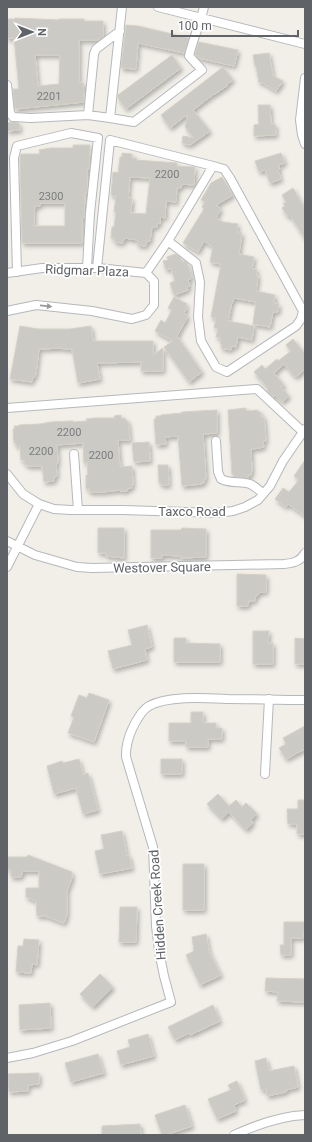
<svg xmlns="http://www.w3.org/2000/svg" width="312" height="1142" font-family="Roboto,sans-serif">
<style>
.building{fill:#cccac5;stroke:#d6d1c6;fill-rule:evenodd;filter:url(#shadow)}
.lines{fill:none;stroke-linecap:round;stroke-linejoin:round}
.minor-casing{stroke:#b5b8bc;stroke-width:10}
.minor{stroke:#fff;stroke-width:8}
.oneway{fill:#979a9d}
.labels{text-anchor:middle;stroke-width:3.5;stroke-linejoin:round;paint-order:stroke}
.number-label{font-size:11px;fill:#7a7d7f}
.street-label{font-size:13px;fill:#5f6368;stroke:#fff}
</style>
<defs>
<filter id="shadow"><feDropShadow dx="2" dy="3" stdDeviation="2" flood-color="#0004"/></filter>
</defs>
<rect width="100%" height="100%" fill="#f1efe8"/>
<path class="building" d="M15,18L59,20V19H84V21H103V37L98,40H79V83L83,82L84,102L15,109L13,89H19L14,38H7V19H15ZM35,55H60L59,84L38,86Z
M126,25L138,26L189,38L184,53L138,43L136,69L121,68Z
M199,42L238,50L234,66L199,58L195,54Z
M269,53L273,76L283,81L276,91L261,82L259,83L256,66H255L253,55Z
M172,55L181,68L126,109L118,98V95Z
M223,67L233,80L227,84L228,85L215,94H214L193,110L210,131L190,145L182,143L183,136L194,138L185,127L188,114L170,128L161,115Z
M258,105H270L271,124H275L276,135L254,136V125L259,124Z
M12,122L19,123L20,130L7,131V123Z
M73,145H90L89,169H87V193H85L84,218H82V243H22L20,159L21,154H40L39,150L51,148H73ZM40,203H65V226H34V209H35V206H40Z
M122,153L132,154V158H137L136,160L177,163V166L195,167L194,185L182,184L181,188H177L176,202L166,201L165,218L160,217V224L157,223V227H152L150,241H147L146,246L137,245L138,240L124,238L123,243L114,242L115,238H111L112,227H114L116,212H114L116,196L111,195L113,172L118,173L120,157H122ZM130,177L150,178L146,214L131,213L132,198H128Z
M281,153L285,163L278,165L280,169L278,170L281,179L270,183L265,170L259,172L255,161Z
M222,177L233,195L216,205L221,209L216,218L223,222L238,224L237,232L242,233L239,254L254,257L252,269H257L256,275H258L256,291L275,295L274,303L279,304L278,312H273L270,327L253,324L256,302L234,298L233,302H232L228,321L254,326L252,340L238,337L236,347L232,346L231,350L221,348L222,344H220L221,338L216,337L218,328H214L216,318L211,317L221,264L210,262L213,247L204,241L198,252L183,243L204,209L202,207L205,202L201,200L211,183Z
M293,188L305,209V239L290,215L288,217L282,208L285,206L283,204L286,202L282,195Z
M175,254L180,257L182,262L185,261L187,263L192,278L188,280L190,286L187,287L188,290L174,295L170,283L175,281L171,268L166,270L163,261L168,260L167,257Z
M174,297L187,304L185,307L187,308L184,313L188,316L177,336L202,372L189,382L164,347L173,341L155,331L161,320L165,323L172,310L168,308Z
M20,326L38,329H70L91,326L93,341H153V355L163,348V371H141V362L97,363L100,379L78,383L72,349H63V348L39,349L36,373L35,377H33L32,382L10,379Z
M293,339L305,354V369L297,376H294L284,364L274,373L284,385L281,387L289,396L282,402L275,395L273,396L269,393L267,390L268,388L254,372L262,365L265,369L277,359L278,361L291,351L286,345Z
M246,408V411L258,410V412H261V417H264L266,441H263L264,447H261V448L251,449L252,472H251V475H248V478L234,477L233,474H232L228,410Z
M217,410V433L203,434L206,479H204V483H201L202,484L182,486L178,436L165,437L166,444L156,445L154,419H156V416H161V415L182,413V412Z
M121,415V418L126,419V421H128L130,440H118L120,467L132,466L133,485H131L132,488L127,489V491H120V490L103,492H89V488L86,489V475H88L87,462L84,463L83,443L57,445L58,463H56L57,476H55L54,481L44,482L42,466H27V464L25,465L24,460H21L20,446L19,447V445L16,446V443H14L13,429H15L14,426H19V425L40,424L51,422L73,421V422L87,421L86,419L95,418H115L114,416Z
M149,442L150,461L134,462L132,443Z
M305,460V516L288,504L286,507L275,499L283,488L289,492L299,480L294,476Z
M158,465H168L169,485H161V483H159Z
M98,528H124V558L106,556V553H98Z
M182,528L206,529V557L181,558V556L162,555V558H151V530H181Z
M237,574L266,575V592H261L255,597V601H249L248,606H237Z
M147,625L152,647L145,649L147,660L113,669L108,651L132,645L128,630Z
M253,631H269L268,643H273V664H253Z
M174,638H186V643L220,644V662H174Z
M295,638L305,639V664H295Z
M89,693L109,700L94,742L68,733L74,717L71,716L79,695L87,698Z
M191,712H203V723H216V728H222V739H208V747H186V741H169V723H191Z
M305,726V749L286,759L279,748L286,744L283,738Z
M79,759L83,775L88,773L98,810L83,814L76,788L54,794L47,766L62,761L63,763Z
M161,759H182V774H161Z
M218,794L229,806L236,800L242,807L246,803L257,814L251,820L253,823L246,830L229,812L222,819L207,804Z
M298,800H305V834H297V824H288L287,809H298Z
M122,831L127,856L129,855L132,868L100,874L95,851L104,849L101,835Z
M28,855L72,872V878L67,891V915L64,923L45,916H37L36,901L26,897V888H39V871H23L21,877H11V870L7,869V857H27Z
M183,864H204V910H183Z
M120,907H137L136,942H119Z
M284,922H305V930H303V938H291V955H281L280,945H284Z
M206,934L209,951L221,975L200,985L186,955L194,951L192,937Z
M24,939L39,940L37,965L32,964L31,973L16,972L18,946H23Z
M100,974L113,987L93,1007L80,994Z
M266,978L305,979V1002L277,1001L278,992L265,991Z
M50,1003L51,1028L20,1030L19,1005Z
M213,1005L220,1021L190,1035L189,1033L175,1040L168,1027Z
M148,1034L154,1056L121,1065L117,1051L130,1047L128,1040Z
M98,1054L104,1073L71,1082L65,1063Z
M266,1058L269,1071L294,1066L298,1087L286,1090V1092L267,1096L266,1089L261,1090L255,1061Z
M39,1073V1084L28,1085V1091L9,1092L8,1074Z
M237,1081L245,1100L234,1105L236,1111L217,1119L208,1099L231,1090L228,1085Z
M185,1105L192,1126L166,1135H162L155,1115Z
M140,1124L141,1135H102V1126Z"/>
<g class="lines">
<defs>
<path id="minor" d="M158,7L305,44
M305,78L300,120L302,135L305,144
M7,85L10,113L13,117L31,118L88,115L110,118L122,7
M88,115L94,54L96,49L120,31
M110,118L134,122L202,70L189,56C193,39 200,24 204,7
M97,268L110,140L213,166L224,169L230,178L303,311L301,319L296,326L227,372L216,367L201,341L198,317L200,282L196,263L168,241L213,166
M17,272L14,158L17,146L71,133L98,138L90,213L87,268
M7,273L42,268H98L146,273L154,281V305L146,315L132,319L92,311L36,305L7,311
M146,273L168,241
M7,408L257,389L303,432
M216,441L218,472L221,479C231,484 240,481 250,484C255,486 259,490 263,494
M74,454L78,510
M7,474L23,494L39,504L54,509L71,510H123L217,513L233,511L245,507L258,500L270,486L283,461L305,429
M7,541L35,555L77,567L92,568L284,564C293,563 300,562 305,553
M7,567L39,504
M265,774L269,699
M7,1058L33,1053L72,1041L171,1002L164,976L159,951L156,926L153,847L126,757C126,753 126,749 127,745C129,733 139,712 149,706C168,695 207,698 228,699C254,699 279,700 305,700
M234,1135C256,1125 280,1116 305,1115"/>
</defs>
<use href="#minor" class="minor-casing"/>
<use href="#minor" class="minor"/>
</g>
<defs><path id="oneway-solid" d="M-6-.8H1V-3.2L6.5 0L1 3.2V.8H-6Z"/></defs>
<use class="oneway" href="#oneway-solid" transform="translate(46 306) rotate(6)"/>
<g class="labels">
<g class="number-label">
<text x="49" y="100">2201</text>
<text x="167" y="178">2200</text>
<text x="51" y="200">2300</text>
<text x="69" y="436">2200</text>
<text x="41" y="455">2200</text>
<text x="101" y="459">2200</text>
</g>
<g class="street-label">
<text transform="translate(87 270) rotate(2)" y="5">Ridgmar Plaza</text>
<text x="192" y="516">Taxco Road</text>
<text transform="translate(162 567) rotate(-1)" y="5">Westover Square</text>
<text transform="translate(157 905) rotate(-94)" y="5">Hidden Creek Road</text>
</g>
</g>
<rect width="312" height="1142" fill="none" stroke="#5f6368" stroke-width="16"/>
<g transform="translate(32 32) rotate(90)" stroke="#ffffff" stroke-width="3" paint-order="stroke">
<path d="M0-3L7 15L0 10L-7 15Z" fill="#5f6368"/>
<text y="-6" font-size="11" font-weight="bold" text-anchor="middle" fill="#5f6368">N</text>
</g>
<path d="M172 30v6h126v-6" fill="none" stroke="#5f6368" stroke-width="2"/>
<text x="178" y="30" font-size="12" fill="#5f6368" stroke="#ffffff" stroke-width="3" paint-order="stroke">100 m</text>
</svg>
